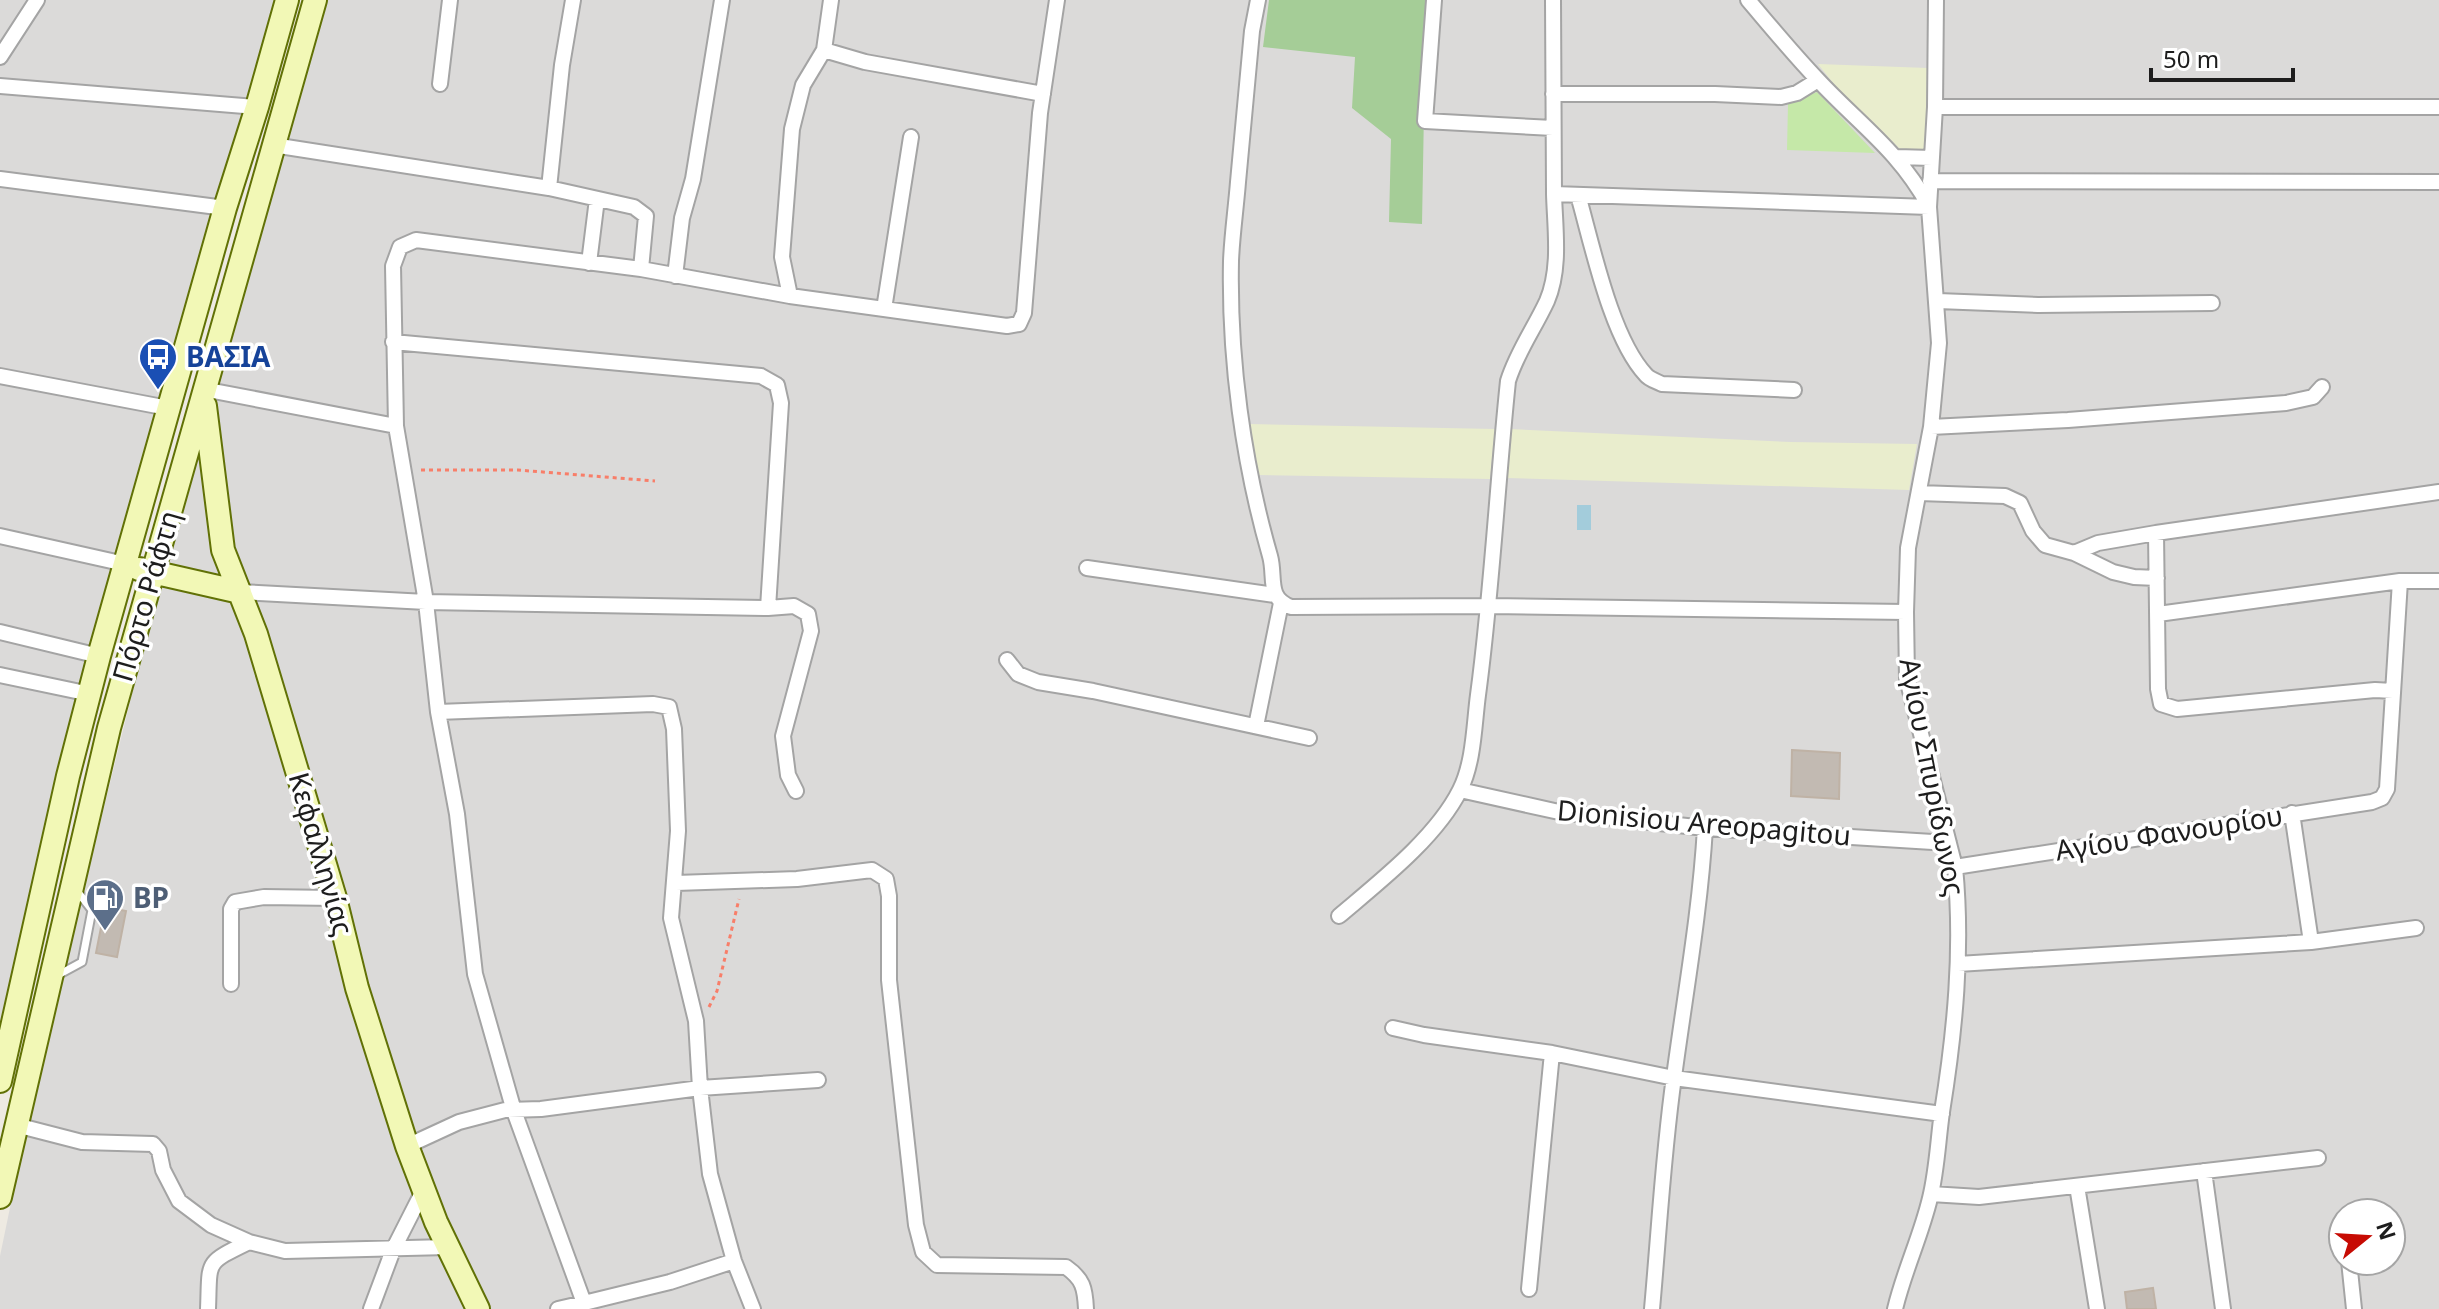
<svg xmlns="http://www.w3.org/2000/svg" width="2439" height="1309" font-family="'Noto Sans',sans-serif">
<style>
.residential{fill:#dbdad9;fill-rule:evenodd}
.farmland{fill:#e9edcd}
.grass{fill:#c5e8a8}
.forest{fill:#a5cd97}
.water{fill:#a3ccdb}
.building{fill:#c2bab2;stroke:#bfb2a5;stroke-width:2}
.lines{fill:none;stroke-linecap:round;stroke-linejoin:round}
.lane-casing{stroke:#a4a4a4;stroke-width:11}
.street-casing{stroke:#a4a4a4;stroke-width:18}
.secondary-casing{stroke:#617106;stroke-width:26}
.path{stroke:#f87e69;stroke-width:3;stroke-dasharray:4 4;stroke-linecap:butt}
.lane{stroke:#fff;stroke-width:7}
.street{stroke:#fff;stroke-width:14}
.secondary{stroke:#f2f8b6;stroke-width:22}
.labels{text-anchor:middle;stroke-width:7;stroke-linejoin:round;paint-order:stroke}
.transit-label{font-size:28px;font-weight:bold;fill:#164399;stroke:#fff;text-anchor:start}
.street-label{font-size:28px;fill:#1d1d1d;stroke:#fff}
.service-label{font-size:28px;font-weight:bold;fill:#4e5e75;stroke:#fff;text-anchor:start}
</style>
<rect width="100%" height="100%" fill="#eeeae2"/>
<path class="residential" d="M0,0H275L255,83L0,1050Z
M322,0H2439V1309H0V1256L35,1087L167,552ZM2343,1213H2391V1261H2343Z"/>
<path class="farmland" d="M1818,64L1928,68L1925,149H1900L1837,88Z
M1249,424L1495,429L1490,479L1257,475Z
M1510,429L1791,442L1917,444L1909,490L1507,478Z"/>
<path class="grass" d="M1817,92L1875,153L1787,150L1788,104Z"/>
<path class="forest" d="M1269,0H1430L1425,53L1422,224L1389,222L1391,139L1352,108L1355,57L1263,47Z"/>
<path class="water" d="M1577,505H1591V530H1577Z"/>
<path class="building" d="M1792,750L1840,753L1839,799L1791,796Z
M105,907L126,911L117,957L96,953Z
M2153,1288L2156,1309H2127L2125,1292Z"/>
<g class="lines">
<defs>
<path id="lane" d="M58,975L82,962L92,910L77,891"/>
<path id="street" d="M1258,0L1252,31C1247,81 1243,132 1238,182C1236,208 1232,235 1231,261C1229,359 1243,462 1270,556C1276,577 1266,598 1291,607L1490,606L1906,612
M1434,0L1425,121L1553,128
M1553,0L1554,194L1929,207
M1748,0C1771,27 1794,55 1818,80C1860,125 1898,150 1929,206
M824,50L865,62L1043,94
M0,57L37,0
M440,84L450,0
M0,86L257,107
M1553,94H1715L1781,97L1797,93L1818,80
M1935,107H2439
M273,145L549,188L634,207L646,216L641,269
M1897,157L1932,158
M0,179L225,208
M1930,181L2439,182
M549,188L562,65L573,0
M1578,195C1592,244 1611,338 1646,375C1649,379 1656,381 1662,384L1794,390
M589,263L597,199
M675,276L682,218L693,179L722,0
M790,296L782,257L792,129L803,85L824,50L831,0
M1938,301L2038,305L2212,303
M884,309L911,137
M393,342L761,376L777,385L781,403L768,608
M0,376L168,408
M203,389L396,426L426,602L438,712L457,814L475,974L514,1111L584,1303L558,1309
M396,426L393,266L400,247L416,240L641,269L790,296L1007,326L1019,324L1024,313L1040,113L1057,0
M1931,427L2068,420L2286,403L2313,397L2322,387
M1919,493L2005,496L2020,503L2033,531L2045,545L2074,553L2113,572L2134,577L2157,578
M2156,533L2158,689L2161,704L2177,709L2375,690L2393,691
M0,536L125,564
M2074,553L2098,543L2156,533L2439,492
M1087,568L1275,595
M240,592L426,602L768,608L794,606L808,614L811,631L783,736L788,775L796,791
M2158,614L2400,581H2439
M0,632L99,656
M1007,660L1018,674L1038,682L1093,691L1309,738
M0,675L90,694
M438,712L653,704L669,707L674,729L678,831L671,918L696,1021L700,1088L710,1174L734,1261L753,1309
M1256,726L1281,603
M1460,790L1559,812L1705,828L1949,843
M2292,813L2311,942
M1955,867L2372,802L2382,798L2387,789L2400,581
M676,883L797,879L872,870L886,879L889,896V980L916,1225L923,1252L937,1265L1066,1267C1083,1279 1085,1288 1086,1309
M1339,916C1379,882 1436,838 1460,790C1474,762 1474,725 1478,695C1492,591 1497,486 1508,381C1517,352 1534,329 1547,301C1561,268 1555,229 1554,194
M1958,964L2311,942L2416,928
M231,984V909L235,902L264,897L335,898
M1393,1028L1424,1035L1552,1053L1674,1078L1942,1114
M16,1125L82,1142L153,1144L159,1151L163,1170L179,1201L211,1225L249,1242L285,1251L448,1247
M407,1146L459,1122L505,1110L541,1109L700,1088L818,1080
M2204,1171L2223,1309
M2077,1186L2097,1309
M1931,1194L1979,1197L2318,1158
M2349,1261L2354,1309
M1529,1289L1552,1053
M584,1303L670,1282L734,1261
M208,1309C210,1260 204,1264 249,1242
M371,1309L393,1250L424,1189
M1652,1309C1659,1232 1663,1154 1674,1077C1685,994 1700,913 1705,828
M1895,1309C1904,1271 1921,1236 1930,1198C1937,1170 1938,1140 1942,1112C1955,1031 1963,949 1955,867L1907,679L1906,612L1908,548L1931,427L1939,343L1929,207L1935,107L1936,0"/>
<path id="secondary" d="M205,406L223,550L256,634L335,898L357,988L407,1146L436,1222L478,1309
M139,569L240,592
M0,1081L68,776L99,656L225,208L257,107L287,0
M0,1197L109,728L315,0"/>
</defs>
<use href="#lane" class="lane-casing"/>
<use href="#street" class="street-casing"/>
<use href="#secondary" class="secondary-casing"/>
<path class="path" d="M421,470H518L655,481
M709,1007L717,991L739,899"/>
<use href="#lane" class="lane"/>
<use href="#street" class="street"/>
<use href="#secondary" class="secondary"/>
</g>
<defs>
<symbol id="bus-pin" viewBox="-11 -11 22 30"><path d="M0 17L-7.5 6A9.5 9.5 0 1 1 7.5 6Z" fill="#1a4fb4" stroke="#fff"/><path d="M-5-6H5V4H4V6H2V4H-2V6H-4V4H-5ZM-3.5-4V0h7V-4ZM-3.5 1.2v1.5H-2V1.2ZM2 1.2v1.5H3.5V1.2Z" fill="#fff"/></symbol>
<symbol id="fuel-pin" viewBox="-11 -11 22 30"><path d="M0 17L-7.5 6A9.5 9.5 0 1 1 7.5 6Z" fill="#5c6f8a" stroke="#fff"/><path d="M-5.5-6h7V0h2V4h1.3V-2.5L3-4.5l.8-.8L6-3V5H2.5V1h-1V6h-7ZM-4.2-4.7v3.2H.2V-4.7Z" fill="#fff"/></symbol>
</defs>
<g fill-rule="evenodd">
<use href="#bus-pin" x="136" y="335" width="44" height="60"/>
<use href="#fuel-pin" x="83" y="876" width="44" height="60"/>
</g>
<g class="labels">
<g class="transit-label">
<text x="186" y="367">ΒΑΣΙΑ</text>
</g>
<g class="street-label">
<text transform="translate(146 596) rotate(-74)" y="10">Πόρτο Ράφτη</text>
<text transform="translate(1932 777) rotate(79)" y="10">Αγίου Σπυρίδωνος</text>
<text transform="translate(1704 823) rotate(5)" y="10">Dionisiou Areopagitou</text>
<text transform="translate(2169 833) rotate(-9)" y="10">Αγίου Φανουρίου</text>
<text transform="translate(321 854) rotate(74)" y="10">Κεφαλληνίας</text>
</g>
<g class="service-label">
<text x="133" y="908">BP</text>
</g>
</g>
<g transform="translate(2367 1237) rotate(72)"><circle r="38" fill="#ffffff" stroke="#a5a5a5" stroke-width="2"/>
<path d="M0-6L14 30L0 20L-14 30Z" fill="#c70b03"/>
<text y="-12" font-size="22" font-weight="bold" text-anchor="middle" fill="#1d1d1d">N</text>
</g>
<path d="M2151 68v12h142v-12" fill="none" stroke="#1d1d1d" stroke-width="4"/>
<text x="2163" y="68" font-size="24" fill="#1d1d1d" stroke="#ffffff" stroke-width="6" paint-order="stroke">50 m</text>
</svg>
